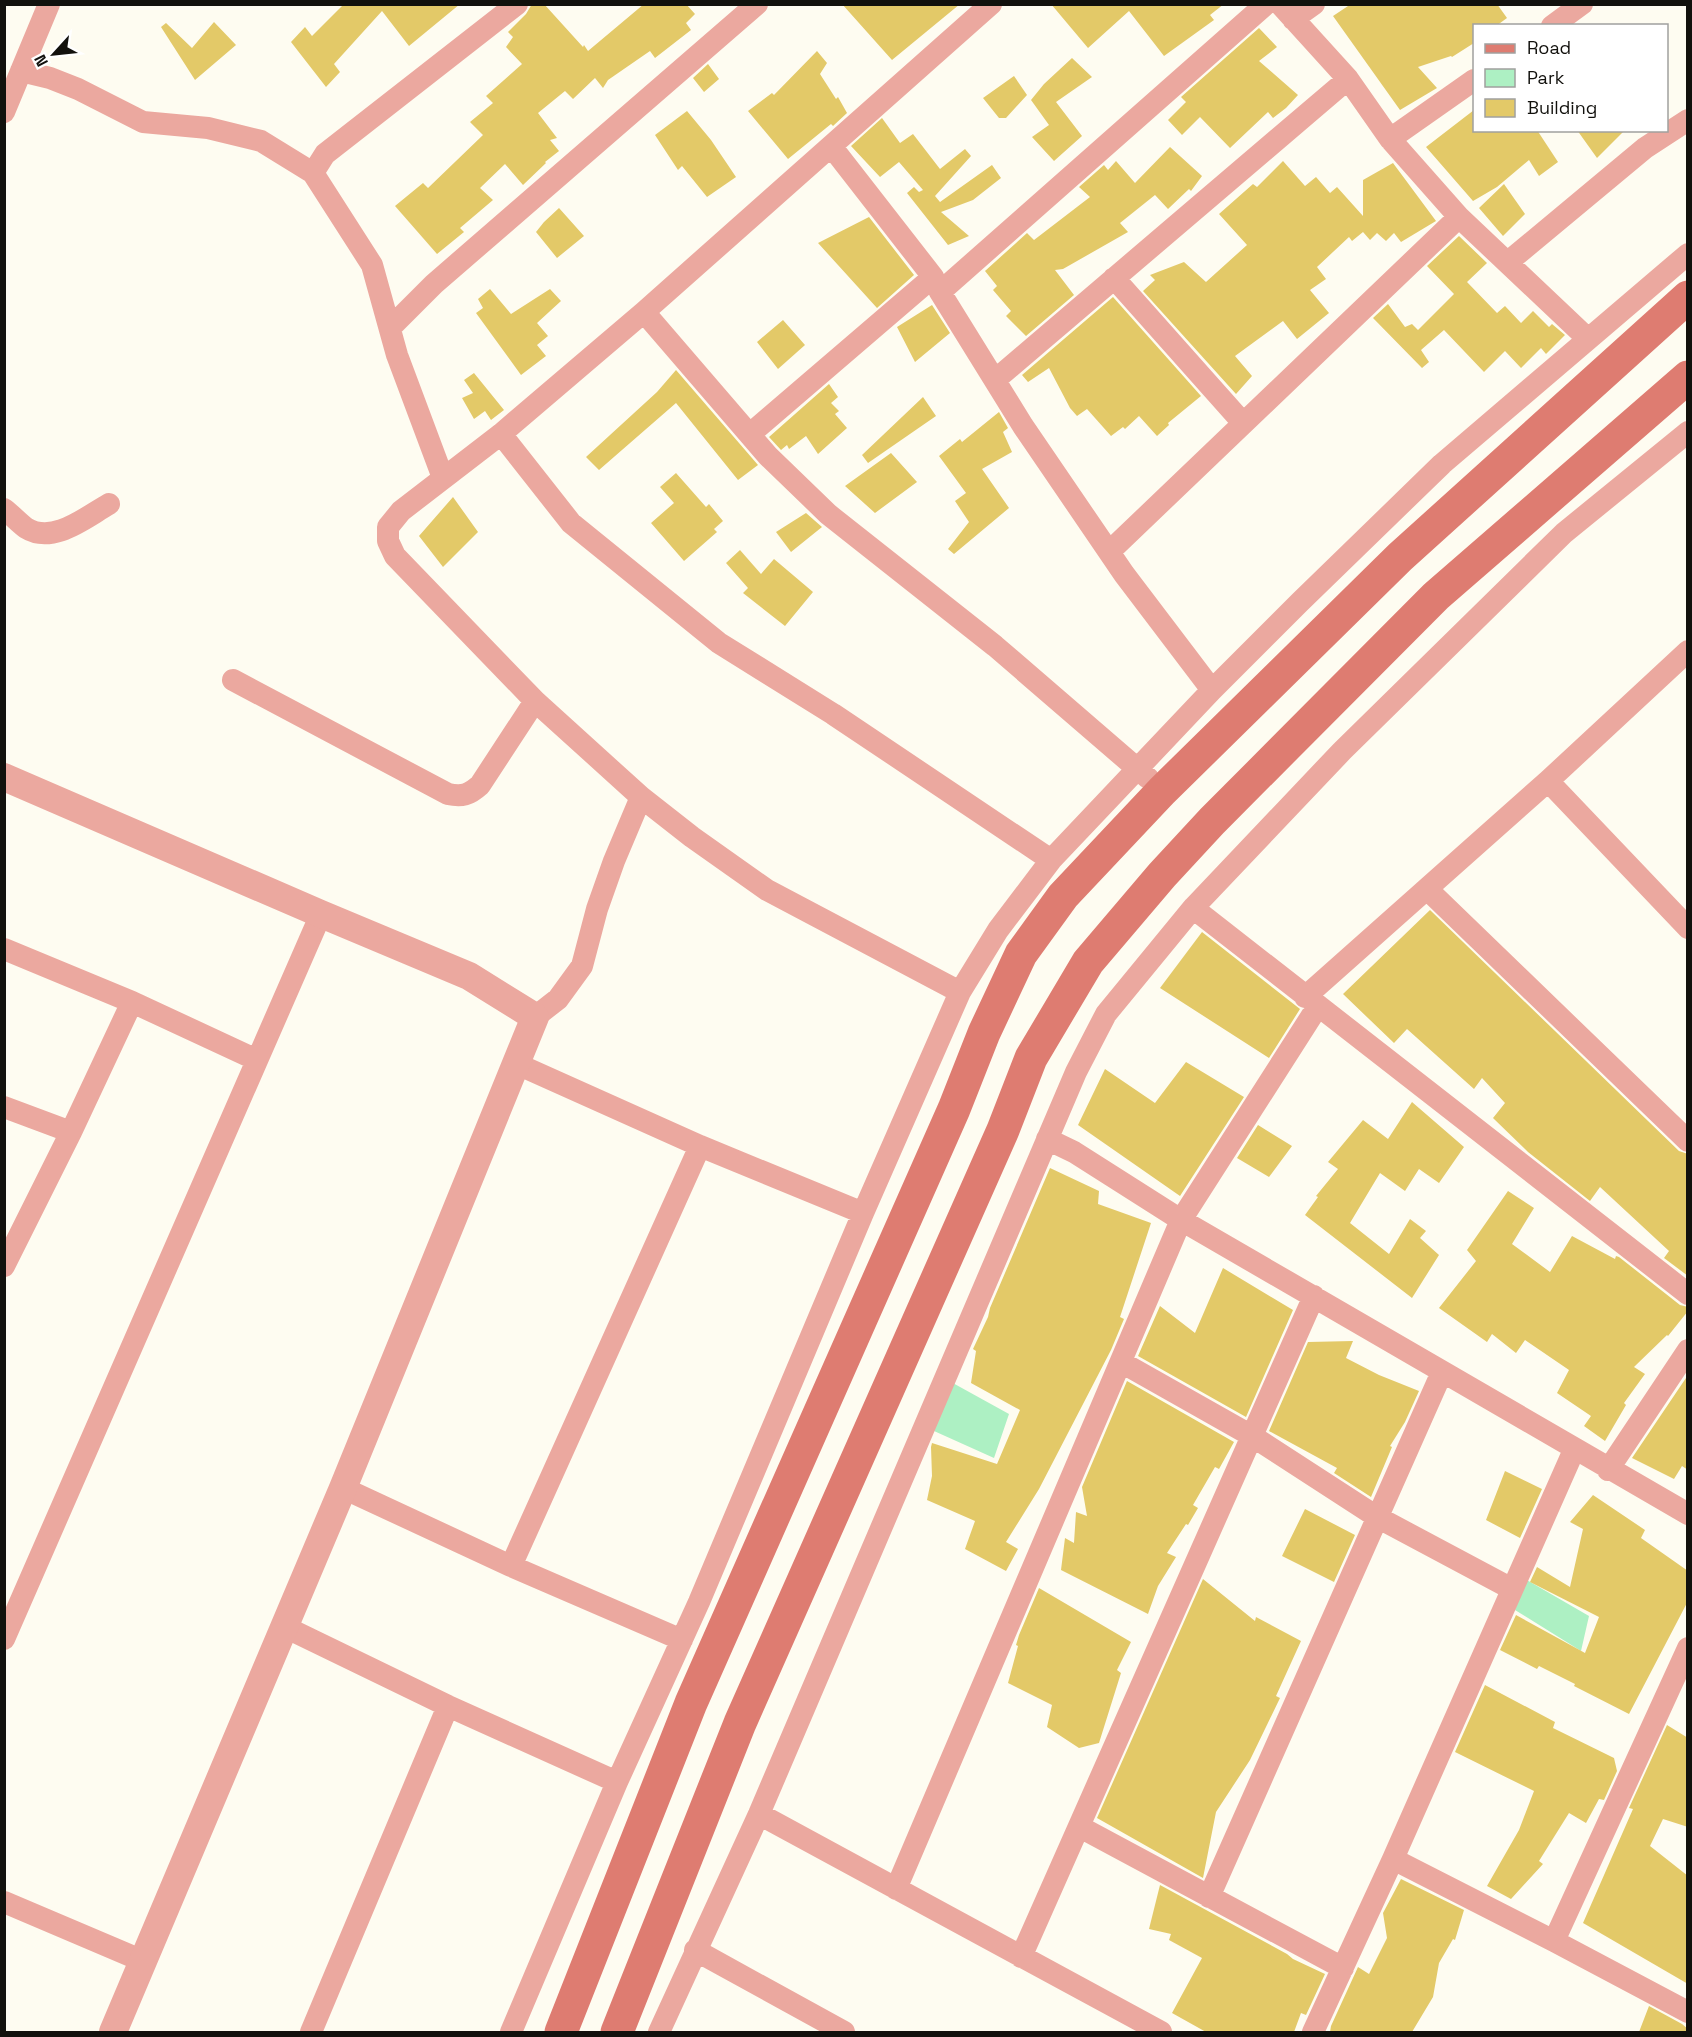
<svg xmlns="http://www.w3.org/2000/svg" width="1692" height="2037" font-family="'Space Grotesk',sans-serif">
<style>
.green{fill:#adf0c3}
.building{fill:#e3c968}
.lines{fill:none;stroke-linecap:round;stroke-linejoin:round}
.minor{stroke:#eba89f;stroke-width:22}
.tertiary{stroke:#eba89f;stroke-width:28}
.secondary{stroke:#de7c71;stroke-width:33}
</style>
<rect width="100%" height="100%" fill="#fefcf1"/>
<path class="green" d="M951,1382L1009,1414L994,1458L934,1431Z
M1525,1579L1589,1616L1581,1651L1515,1610Z"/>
<path class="building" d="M344,4H460L409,46L382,11L334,64L340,72L326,87L291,42L305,27L312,36Z
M532,4H544L583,47L584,45L588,51L644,4H686L695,14L686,23L691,30L655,58L650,51L608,80L603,88L595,78L573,99L565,91L538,113L557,138L550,140L559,151L545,162L546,163L523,185L505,164L480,188L493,200L460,228L464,232L437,254L395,206L423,183L428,188L483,135L470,122L493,103L486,96L522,64L506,47L513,37L508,32L526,14Z
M842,4H960L892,60Z
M1051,4H1224L1210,15L1214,20L1164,56L1129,11L1088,48Z
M1351,4H1497L1507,18L1496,26H1474V43L1452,57L1451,56L1418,67L1437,88L1400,110L1333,16Z
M214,22L236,45L195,80L161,27L166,23L192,48Z
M1259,28L1277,47L1259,61L1298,95L1286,108L1273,118L1268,112L1230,148L1200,117L1182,135L1168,120L1186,102L1181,97Z
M817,51L827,63L820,74L836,99L838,97L847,113L833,126L831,124L788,159L748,111L772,93L774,95Z
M1072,58L1092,77L1056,102L1082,136L1054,161L1032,137L1049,125L1031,100L1044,84Z
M708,64L719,79L704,92L693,78Z
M1014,76L1027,95L1006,118H999L983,98Z
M1474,110V130H1537L1558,162L1539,176L1529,160L1497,187L1473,201L1426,147Z
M687,111L711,140L736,177L707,197L682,166L678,170L655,135Z
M882,118L900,143L913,134L940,169L965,149L971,156L935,196L940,202L992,165L1001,178L973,200L941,212L969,236L948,245L907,193L914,187L919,192L923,190L899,162L880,177L851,146Z
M1577,130H1625L1597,158Z
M1170,147L1202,176L1191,191L1189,189L1168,209L1155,195L1120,223L1128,232L1063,269L1055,270L1074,295L1026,336L1006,316L1011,311L993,290L997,286L985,271L1027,233L1034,240L1090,197L1079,187L1104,165L1108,170L1116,161L1135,183Z
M1283,161L1305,186L1316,177L1330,193L1337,187L1363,216V180L1393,163L1436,221L1401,242L1394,233L1386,241L1377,233L1370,240L1363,232L1352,241L1349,237L1317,267L1326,279L1310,290L1329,313L1297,339L1283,321L1235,356L1252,376L1236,394L1143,291L1155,280L1150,275L1184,262L1206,282L1247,245L1219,214L1253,184L1257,187Z
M1504,184L1525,214L1503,236L1479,208Z
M559,208L584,236L557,258L536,232L544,222Z
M869,217L914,275L877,308L818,243Z
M1459,236L1487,263L1467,282L1497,313L1505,306L1521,323L1533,311L1549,327L1552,324L1565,335L1546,354L1541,348L1521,368L1505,351L1484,372L1444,330L1421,350L1429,362L1422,368L1373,318L1388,304L1405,327L1412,324L1418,330L1454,294L1427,266Z
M490,289L511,314L550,289L561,301L537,323L548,336L537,345L546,356L521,375L476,313L483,308L478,299Z
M1113,297L1201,396L1168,423L1169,425L1157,436L1139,416L1125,429L1123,427L1111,436L1087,409L1077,416L1070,408L1049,368L1028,382L1022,375Z
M932,305L950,333L915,362L897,327Z
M783,320L805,345L778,369L757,342Z
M676,370L758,465L738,480L676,403L599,470L586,457L657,392Z
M474,373L504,410L491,420L485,411L474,419L462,398L473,393L464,380Z
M829,384L838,397L831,403L839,411L835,414L847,428L818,454L806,436L789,449L787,445L781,450L769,437Z
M923,397L936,416L868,463L862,455Z
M999,412L1008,428L1003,432L1012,452L982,469L1009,508L954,554L948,549L969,522L955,501L966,493L939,456L960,439L962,442Z
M891,453L917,482L875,513L845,486Z
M676,473L706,507L709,504L723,521L714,529L717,532L684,561L651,523L674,503L660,487Z
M453,497L478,532L443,567L419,536Z
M806,513L822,527L791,552L776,532Z
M740,550L761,574L774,559L813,592L785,626L743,593L748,588L726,563Z
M1430,910L1679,1151L1688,1154V1276L1664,1258L1669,1251L1600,1187L1590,1201L1528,1152L1493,1118L1505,1103L1482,1078L1474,1089L1407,1029L1394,1043L1343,994Z
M1202,932L1300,1009L1269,1058L1160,988Z
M1186,1062L1244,1097L1180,1196L1078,1125L1105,1069L1155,1103Z
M1412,1102L1464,1147L1439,1183L1419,1169L1405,1191L1380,1173L1350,1223L1389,1254L1410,1219L1426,1231L1420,1238L1439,1255L1412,1298L1305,1215L1318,1197L1316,1196L1338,1169L1328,1162L1363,1120L1388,1139Z
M1258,1125L1292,1146L1269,1177L1237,1158Z
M1050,1168L1099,1191L1098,1204L1151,1223L1120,1317L1124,1319L1111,1350L1039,1489L1006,1542L1018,1549L1006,1571L965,1549L975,1521L927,1500L932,1476L931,1447L932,1443L997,1464L1020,1410L971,1383L976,1351L973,1349L988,1317L990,1308Z
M1508,1191L1534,1208L1512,1244L1550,1272L1572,1236L1615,1259L1616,1256L1619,1257L1680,1305L1688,1307V1311L1668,1336L1667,1335L1634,1367L1645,1374L1624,1403L1626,1405L1605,1441L1584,1426L1591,1416L1557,1393L1569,1370L1525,1340L1516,1353L1492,1334L1487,1342L1439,1308L1476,1261L1467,1250Z
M1223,1268L1293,1310L1246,1417L1138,1356L1160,1306L1195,1333Z
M1353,1341L1346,1358L1379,1375L1419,1391L1405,1422L1390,1446L1392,1447L1371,1497L1334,1473L1337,1468L1269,1431L1308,1342Z
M1688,1375V1470L1682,1466L1674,1479L1632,1458Z
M1127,1381L1234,1442L1219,1469L1215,1467L1193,1505L1198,1508L1188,1525L1186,1524L1167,1553L1176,1557L1158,1586L1148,1614L1061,1570L1065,1538L1074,1543L1076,1512L1087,1516L1082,1487Z
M1505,1471L1542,1489L1520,1538L1486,1520Z
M1593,1495L1645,1530L1641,1538L1688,1571V1601L1629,1714L1574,1686L1575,1684L1539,1666L1537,1669L1500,1650L1516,1615L1585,1653L1599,1617L1530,1582L1537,1567L1570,1587L1583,1529L1570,1522Z
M1305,1509L1355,1535L1334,1582L1282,1556Z
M1203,1579L1255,1621L1256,1617L1301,1641L1276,1696L1280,1698L1250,1760L1216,1812L1203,1878L1097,1818Z
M1039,1588L1131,1642L1117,1670L1121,1673L1099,1743L1079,1748L1047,1727L1052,1705L1008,1683L1018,1646L1016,1645L1019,1635Z
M1485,1685L1555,1722L1553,1728L1614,1758L1617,1771L1604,1800L1599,1799L1586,1823L1569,1813L1539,1861L1543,1864L1511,1899L1487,1886L1519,1830L1534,1791L1455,1752Z
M1667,1725L1688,1738V1827L1663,1819L1650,1846L1688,1876V1984L1583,1923L1633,1809L1629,1808Z
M1401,1879L1464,1910L1455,1940L1453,1939L1439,1963L1433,1997L1412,2032H1330L1331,2026L1358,1967L1369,1974L1387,1938L1383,1913Z
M1160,1885L1287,1954L1293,1959L1325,1974L1306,2015L1301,2013L1294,2032H1206L1172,2013L1202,1958L1169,1940L1171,1934L1149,1929Z
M1649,2006L1682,2024L1688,2029V2032H1639Z"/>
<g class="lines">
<path class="minor" d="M1280,4L1348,79L1390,139L1459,217L1587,338
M1293,19L1314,4
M1552,26L1582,4
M21,71L50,78L78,89L143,122L208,128L261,141L313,173L372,265L397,355L443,478
M4,112L49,4
M1390,139L1474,80
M831,146L933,277L940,292L1023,426L1124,574L1212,690
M313,173L325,154L517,4
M1508,262L1645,148L1688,120
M1114,278L1243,423
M940,292L1266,4
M644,312L768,456L828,514L995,646L1148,778
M390,328L434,284L757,4
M995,380L1348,79
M501,434L571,523L719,643L833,714L1051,860
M750,434L933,277
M4,509C12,515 18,522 26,528C53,545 86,517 109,504
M1109,552L1459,217
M233,680L448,794C462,797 469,795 480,785L535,701
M1548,781L1688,928
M1427,889L1688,1141
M1193,908L1688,1294
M4,949L132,1002L257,1060
M960,992L767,890L692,837L641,797L535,701L395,556L388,541V527L401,511L501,434L644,312L991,4
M1305,997L1548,781L1688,651
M535,1017L558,999L582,966L597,909L614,861L641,797
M517,1064L700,1146L863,1213
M4,1107L71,1132
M1047,1139L1074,1152L1181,1220L1688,1514
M4,1266L71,1132L132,1002
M1121,1362L1252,1436L1377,1517L1512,1589
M1608,1470L1688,1350
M343,1488L511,1566L682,1640
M511,1566L700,1146
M285,1627L448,1706L617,1782
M4,1639L321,914
M759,1814L1161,2032
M1080,1827L1343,1968
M1393,1859L1554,1941L1688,2012
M896,1889L1181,1220L1318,1006
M1209,1897L1442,1372
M4,1902L143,1961
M1554,1941L1688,1648
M695,1950L844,2032
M1021,1957L1314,1296
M311,2032L448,1706
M511,2032L617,1782L699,1602L863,1213L960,992L998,930L1051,860L1212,690L1300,602L1442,464L1688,254
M659,2032L759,1814L1076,1072L1106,1014L1193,908L1342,751L1564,533L1688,432
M1313,2032L1393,1859L1574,1450"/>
<path class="tertiary" d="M4,777L321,914L469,976L535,1017L343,1488L113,2032"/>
<path class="secondary" d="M561,2032L691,1703L954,1109L984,1033L1021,954L1063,896L1162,791L1400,557L1688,297
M617,2032L740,1723L1003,1130L1031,1058L1088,962L1162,875L1212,821L1436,596L1688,377"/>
</g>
<rect width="1692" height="2037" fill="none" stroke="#12110d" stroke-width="12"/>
<rect x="1473" y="24" width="195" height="108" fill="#ffffff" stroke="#a0a09e" stroke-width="1.5"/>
<rect x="1485" y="44" width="30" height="9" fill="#de7c71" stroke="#a0a09e" stroke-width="1.5"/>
<text x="1527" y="54" font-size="18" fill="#12110d">Road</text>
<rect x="1485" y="69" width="30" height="18" fill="#adf0c3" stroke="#a0a09e" stroke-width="1.5"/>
<text x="1527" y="84" font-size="18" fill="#12110d">Park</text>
<rect x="1485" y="99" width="30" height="18" fill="#e3c968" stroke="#a0a09e" stroke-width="1.5"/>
<text x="1527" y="114" font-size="18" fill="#12110d">Building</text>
<g transform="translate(54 54) rotate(243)" stroke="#ffffff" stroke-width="4.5" paint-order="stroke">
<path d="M0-4.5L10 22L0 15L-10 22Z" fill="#12110d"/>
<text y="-9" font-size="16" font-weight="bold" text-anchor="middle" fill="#12110d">N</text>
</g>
</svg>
